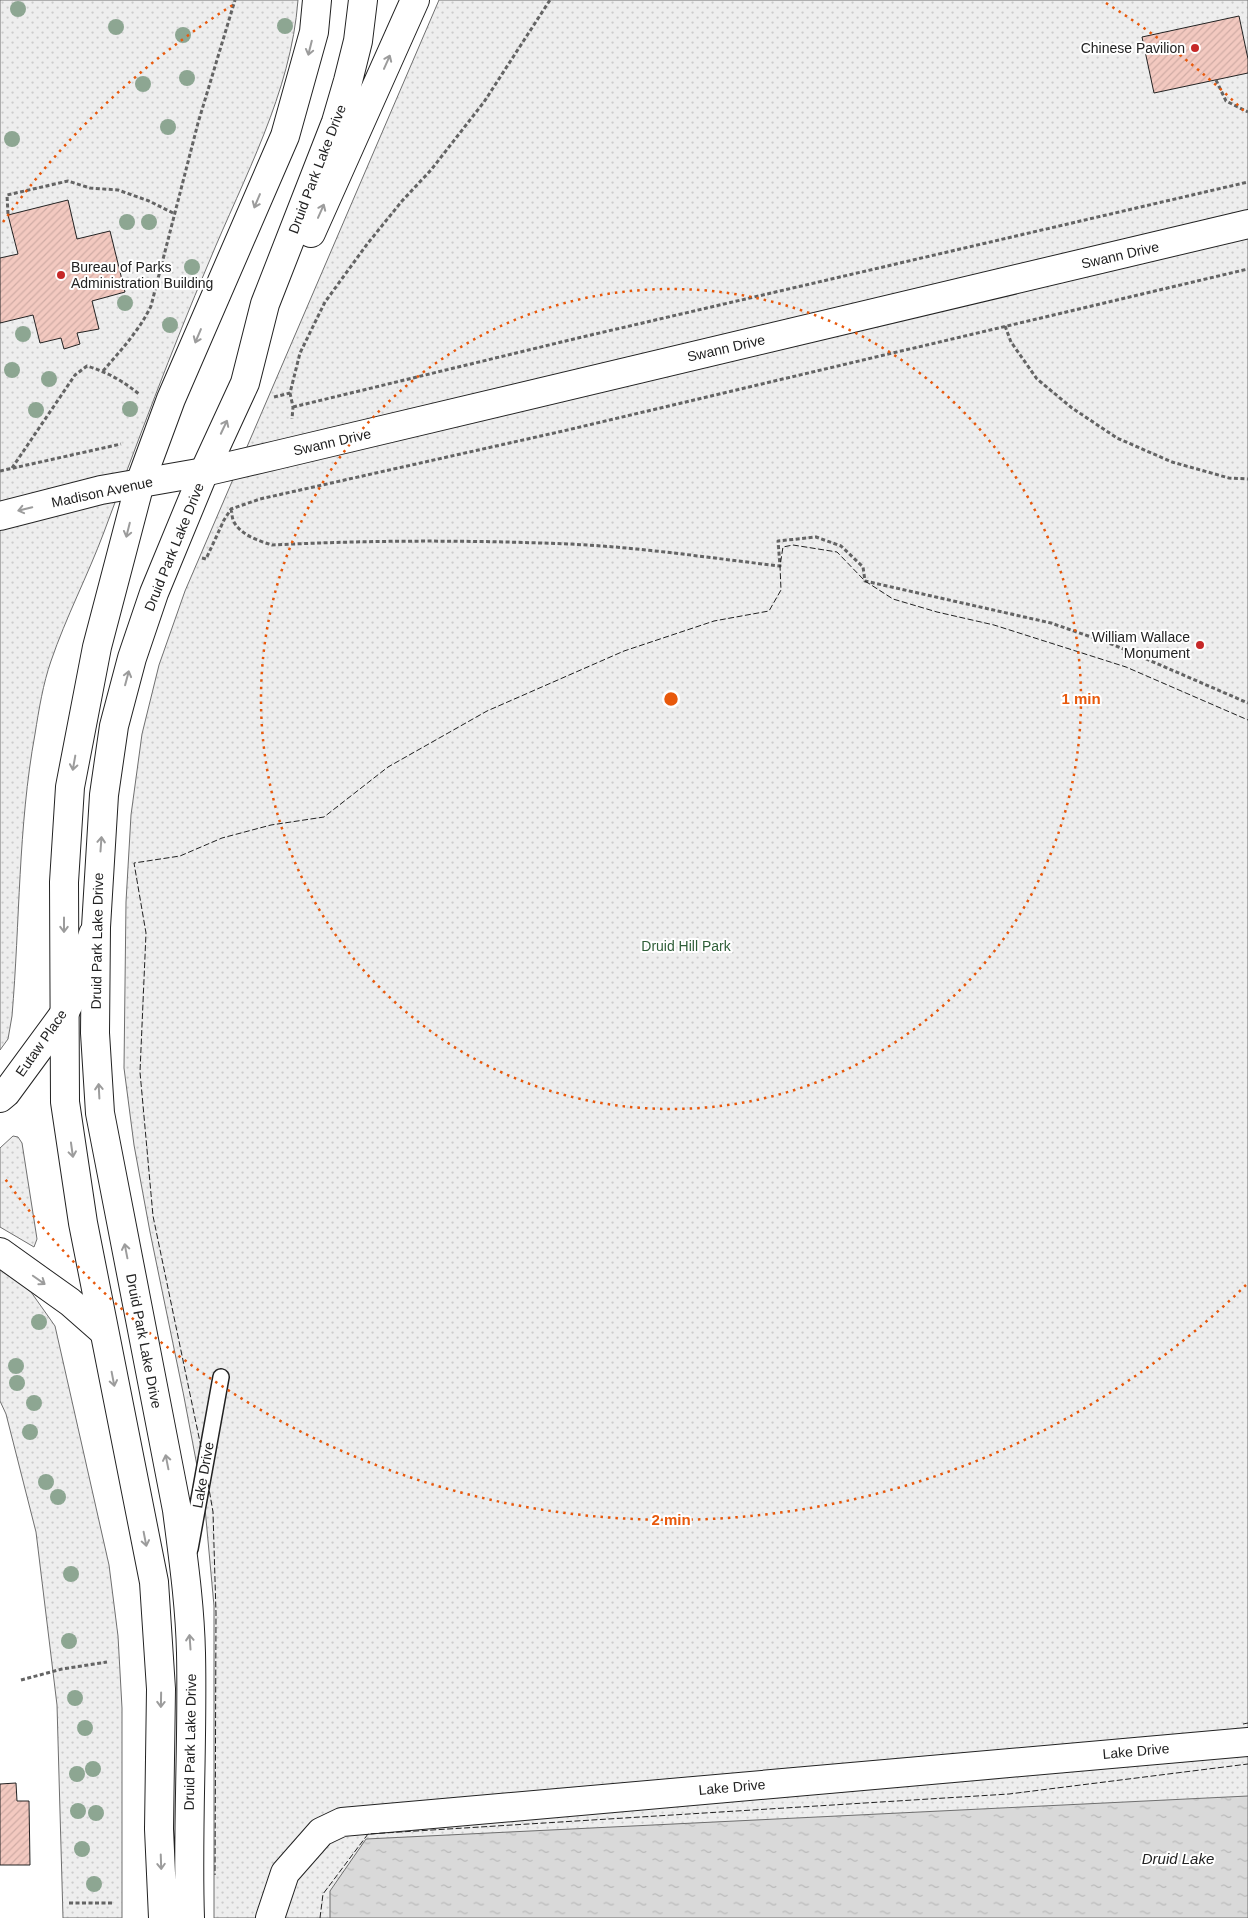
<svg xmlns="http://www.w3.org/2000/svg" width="1248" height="1918" font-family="Arial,sans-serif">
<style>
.park{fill:url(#park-dots);stroke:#6f6f6f}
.water{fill:url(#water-ripples);stroke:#6f6f6f}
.building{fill:url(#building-hatch);stroke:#222}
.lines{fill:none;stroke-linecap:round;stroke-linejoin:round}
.lane-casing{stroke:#222;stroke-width:18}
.street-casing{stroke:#222;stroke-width:30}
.secondary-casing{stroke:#222;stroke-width:30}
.path{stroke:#646464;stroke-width:3;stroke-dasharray:4 2.5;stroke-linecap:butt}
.lane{stroke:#fff;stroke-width:15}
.street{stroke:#fff;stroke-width:28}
.secondary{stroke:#fff;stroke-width:28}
.fence{stroke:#222;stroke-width:1;stroke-dasharray:6 2.5;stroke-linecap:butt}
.tree{fill:#8da692}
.oneway{stroke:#9c9c9c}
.ring{fill:none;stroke:#e8590c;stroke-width:2.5;stroke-dasharray:2.5 5}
.poi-dot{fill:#c62828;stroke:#fff;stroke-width:2}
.labels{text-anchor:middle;stroke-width:4;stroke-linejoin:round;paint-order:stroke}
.poi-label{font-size:14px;fill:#222;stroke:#fff;text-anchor:end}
.street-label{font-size:14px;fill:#222;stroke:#fff}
.park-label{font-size:14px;fill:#2f5e38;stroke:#fff}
.water-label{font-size:15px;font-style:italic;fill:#222;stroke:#fff}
.centre{fill:#e8590c;stroke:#fff;stroke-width:2.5}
.ring-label{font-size:15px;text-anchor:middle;font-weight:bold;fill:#e8590c;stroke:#fff;stroke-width:4;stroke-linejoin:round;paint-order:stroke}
</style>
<defs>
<pattern id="park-dots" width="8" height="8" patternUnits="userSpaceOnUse" patternTransform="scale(1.25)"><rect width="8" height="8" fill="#eee"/><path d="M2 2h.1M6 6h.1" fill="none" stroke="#ccc" stroke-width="1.8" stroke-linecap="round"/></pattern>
<pattern id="water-ripples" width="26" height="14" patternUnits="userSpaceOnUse" patternTransform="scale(1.25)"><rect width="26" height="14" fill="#d9d9d9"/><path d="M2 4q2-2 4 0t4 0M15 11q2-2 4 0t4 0" fill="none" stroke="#bababa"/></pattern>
<pattern id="building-hatch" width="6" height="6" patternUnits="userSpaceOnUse" patternTransform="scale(1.25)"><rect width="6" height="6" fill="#f3c9c0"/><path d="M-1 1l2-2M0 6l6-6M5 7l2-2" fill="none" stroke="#d0aca5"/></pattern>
</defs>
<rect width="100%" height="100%" fill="#fff"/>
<path class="park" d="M0,0H298C291,93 244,177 209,262C171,351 138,441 104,532C88,575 66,617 51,661C43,684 39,709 35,734C18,827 20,922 12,1016L8,1039L0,1050Z
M439,0H1248V1918H214V1606L205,1508L184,1397L150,1232L134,1145L124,1068L126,902L131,815L142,734L159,665L185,591Z
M13,1136L18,1137L22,1143L37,1239L34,1247L0,1227V1148Z
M0,1267L31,1292L55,1326L109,1565L118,1636L122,1708V1918H63L57,1705L36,1532L6,1414L0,1401Z"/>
<path class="water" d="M1248,1796V1918H330V1891L366,1839Z"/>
<path class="building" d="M1239,16L1248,59V73L1154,93L1142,37Z
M68,200L77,239L110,231L125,292L92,301L99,329L77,333L80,344L64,349L61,338L40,343L33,315L0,323V258L18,254L8,215Z
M16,1783L17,1801H29L30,1865H0V1784Z"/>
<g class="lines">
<defs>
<path id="lane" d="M190,1549L221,1377"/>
<path id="street" d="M0,516L101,490L204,472L277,455L1248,224
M0,1098L6,1093L64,1014L74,993L93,934
M0,1252L70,1302L103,1331
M270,1918L285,1873L321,1832L342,1822L1248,1742"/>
<path id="secondary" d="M311,233L415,0
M163,1918L159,1829L161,1689L154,1582L83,1223L65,1102L64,882L70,787L97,647L140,483L171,399L285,136L314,32L317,0
M190,1918C187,1830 193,1741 191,1653C190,1605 183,1557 177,1510L100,1113L95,1033L96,927L104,795L114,726L132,658L154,593L204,472L245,383L265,304L336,122L348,81L358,41L363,0"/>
</defs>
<use href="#lane" class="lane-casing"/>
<use href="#street" class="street-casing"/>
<use href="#secondary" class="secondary-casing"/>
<path class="path" d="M1216,80L1226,101L1248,112
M8,214L7,195L68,181L90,188L118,190L149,201L175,214
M1005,326L1011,342L1037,379L1072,408L1117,438L1172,462L1229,478L1248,479
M103,371C121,350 139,331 151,306L198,123L235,0
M290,393L293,407L292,419
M274,397L290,393L300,353L325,302L368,243L402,201L431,170L484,102L550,0
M293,407L578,338L1248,182
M12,468L75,375L87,366C107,372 123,381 139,394
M0,471L121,444
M231,509C232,513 232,519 234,522C241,535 259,541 272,545C371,540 470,540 568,544C639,547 710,558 780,566L778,541L816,537L841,546L863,567L865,581L1051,623L1114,645L1248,703
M202,558L206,559L224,520L231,509L260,499L563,431L1248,269
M21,1680L62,1669L107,1662
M69,1903H114"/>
<use href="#lane" class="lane"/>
<use href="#street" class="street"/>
<use href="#secondary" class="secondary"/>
<path class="fence" d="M201,1447L153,1216L140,1072L146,933L134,863L180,856L222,838L271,825L324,817L388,767L487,711L624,651L714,621L769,611L781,590L780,566L783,547L793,545L837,552L865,581L893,599L937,612L994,625L1126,667L1248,720
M208,1483L213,1512L216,1613L215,1875
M1243,1724L1248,1723
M320,1918L323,1894L368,1834L1009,1794L1248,1764"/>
</g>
<g class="tree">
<circle cx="18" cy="9" r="8"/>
<circle cx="285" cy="26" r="8"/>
<circle cx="116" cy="27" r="8"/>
<circle cx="183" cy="35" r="8"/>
<circle cx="187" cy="78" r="8"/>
<circle cx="143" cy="84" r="8"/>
<circle cx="168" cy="127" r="8"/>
<circle cx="12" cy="139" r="8"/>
<circle cx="127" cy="222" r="8"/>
<circle cx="149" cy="222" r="8"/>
<circle cx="192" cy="267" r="8"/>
<circle cx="125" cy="303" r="8"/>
<circle cx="170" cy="325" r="8"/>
<circle cx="23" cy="334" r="8"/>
<circle cx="12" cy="370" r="8"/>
<circle cx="49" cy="379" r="8"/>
<circle cx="130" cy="409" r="8"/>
<circle cx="36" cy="410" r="8"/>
<circle cx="39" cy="1322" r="8"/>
<circle cx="16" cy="1366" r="8"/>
<circle cx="17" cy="1383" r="8"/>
<circle cx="34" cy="1403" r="8"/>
<circle cx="30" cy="1432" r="8"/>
<circle cx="46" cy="1482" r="8"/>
<circle cx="58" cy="1497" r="8"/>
<circle cx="71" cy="1574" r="8"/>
<circle cx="69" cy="1641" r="8"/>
<circle cx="75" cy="1698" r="8"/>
<circle cx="85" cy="1728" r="8"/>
<circle cx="93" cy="1769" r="8"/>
<circle cx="77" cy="1774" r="8"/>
<circle cx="78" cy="1811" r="8"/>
<circle cx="96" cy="1813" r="8"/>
<circle cx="82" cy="1849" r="8"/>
<circle cx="94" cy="1884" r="8"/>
</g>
<defs><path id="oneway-shaft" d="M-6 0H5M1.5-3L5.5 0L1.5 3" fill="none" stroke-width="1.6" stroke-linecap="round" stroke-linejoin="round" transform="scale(1.25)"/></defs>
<g class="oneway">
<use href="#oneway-shaft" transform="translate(310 48) rotate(104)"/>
<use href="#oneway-shaft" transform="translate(387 62) rotate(-66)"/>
<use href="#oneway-shaft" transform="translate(257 201) rotate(113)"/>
<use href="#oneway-shaft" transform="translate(321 211) rotate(-66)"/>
<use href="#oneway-shaft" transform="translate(198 336) rotate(113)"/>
<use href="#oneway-shaft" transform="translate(224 427) rotate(-65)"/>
<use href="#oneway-shaft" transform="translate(25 509) rotate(166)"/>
<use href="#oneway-shaft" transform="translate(128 530) rotate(104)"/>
<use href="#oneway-shaft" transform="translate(127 678) rotate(-75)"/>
<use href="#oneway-shaft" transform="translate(74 763) rotate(100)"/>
<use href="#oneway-shaft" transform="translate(101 844) rotate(-86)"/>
<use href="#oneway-shaft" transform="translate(64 925) rotate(90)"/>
<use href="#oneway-shaft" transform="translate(99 1091) rotate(-93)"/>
<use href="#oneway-shaft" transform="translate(72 1150) rotate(82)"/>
<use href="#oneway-shaft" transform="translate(126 1251) rotate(-101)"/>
<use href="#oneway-shaft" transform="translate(39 1280) rotate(35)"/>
<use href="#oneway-shaft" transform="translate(113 1379) rotate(79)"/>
<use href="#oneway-shaft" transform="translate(167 1462) rotate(-101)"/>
<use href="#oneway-shaft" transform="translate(145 1539) rotate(79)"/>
<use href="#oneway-shaft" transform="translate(190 1642) rotate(-94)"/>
<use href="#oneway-shaft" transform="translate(161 1700) rotate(91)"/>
<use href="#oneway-shaft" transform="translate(161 1862) rotate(88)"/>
</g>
<g class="ring">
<circle cx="671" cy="699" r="410"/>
<path d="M1246 1285A821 821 0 0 1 3 1176M3 222A821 821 0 0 1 236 3M1106 3A821 821 0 0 1 1246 113"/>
</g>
<g class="poi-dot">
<circle cx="1195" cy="48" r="5"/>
<circle cx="61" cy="275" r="5"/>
<circle cx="1200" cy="645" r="5"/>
</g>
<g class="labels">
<g class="poi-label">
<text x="1185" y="53">Chinese Pavilion</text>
<text x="71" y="272" text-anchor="start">Bureau of Parks<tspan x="71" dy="16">Administration Building</tspan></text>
<text x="1190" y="642">William Wallace<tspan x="1190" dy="16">Monument</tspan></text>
</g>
<g class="street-label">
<text transform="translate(317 169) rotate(-69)" y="5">Druid Park Lake Drive</text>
<text transform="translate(1120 255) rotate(-13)" y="5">Swann Drive</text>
<text transform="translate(726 348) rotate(-13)" y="5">Swann Drive</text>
<text transform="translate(332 442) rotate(-13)" y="5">Swann Drive</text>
<text transform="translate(102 492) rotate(-12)" y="5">Madison Avenue</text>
<text transform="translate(174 547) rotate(-68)" y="5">Druid Park Lake Drive</text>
<text transform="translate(97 941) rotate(-89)" y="5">Druid Park Lake Drive</text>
<text transform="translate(41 1043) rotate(-55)" y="5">Eutaw Place</text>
<text transform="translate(144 1341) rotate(79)" y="5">Druid Park Lake Drive</text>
<text transform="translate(203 1475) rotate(-80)" y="5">Lake Drive</text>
<text transform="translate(190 1742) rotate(-89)" y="5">Druid Park Lake Drive</text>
<text transform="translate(1136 1751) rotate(-5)" y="5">Lake Drive</text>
<text transform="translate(732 1787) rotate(-5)" y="5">Lake Drive</text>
</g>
<g class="park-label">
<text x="686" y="951">Druid Hill Park</text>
</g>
<g class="water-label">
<text x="1178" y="1864">Druid Lake</text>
</g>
</g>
<circle cx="671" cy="699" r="8" class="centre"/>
<g class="ring-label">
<text x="1081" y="704">1 min</text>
<text x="671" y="1525">2 min</text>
</g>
</svg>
